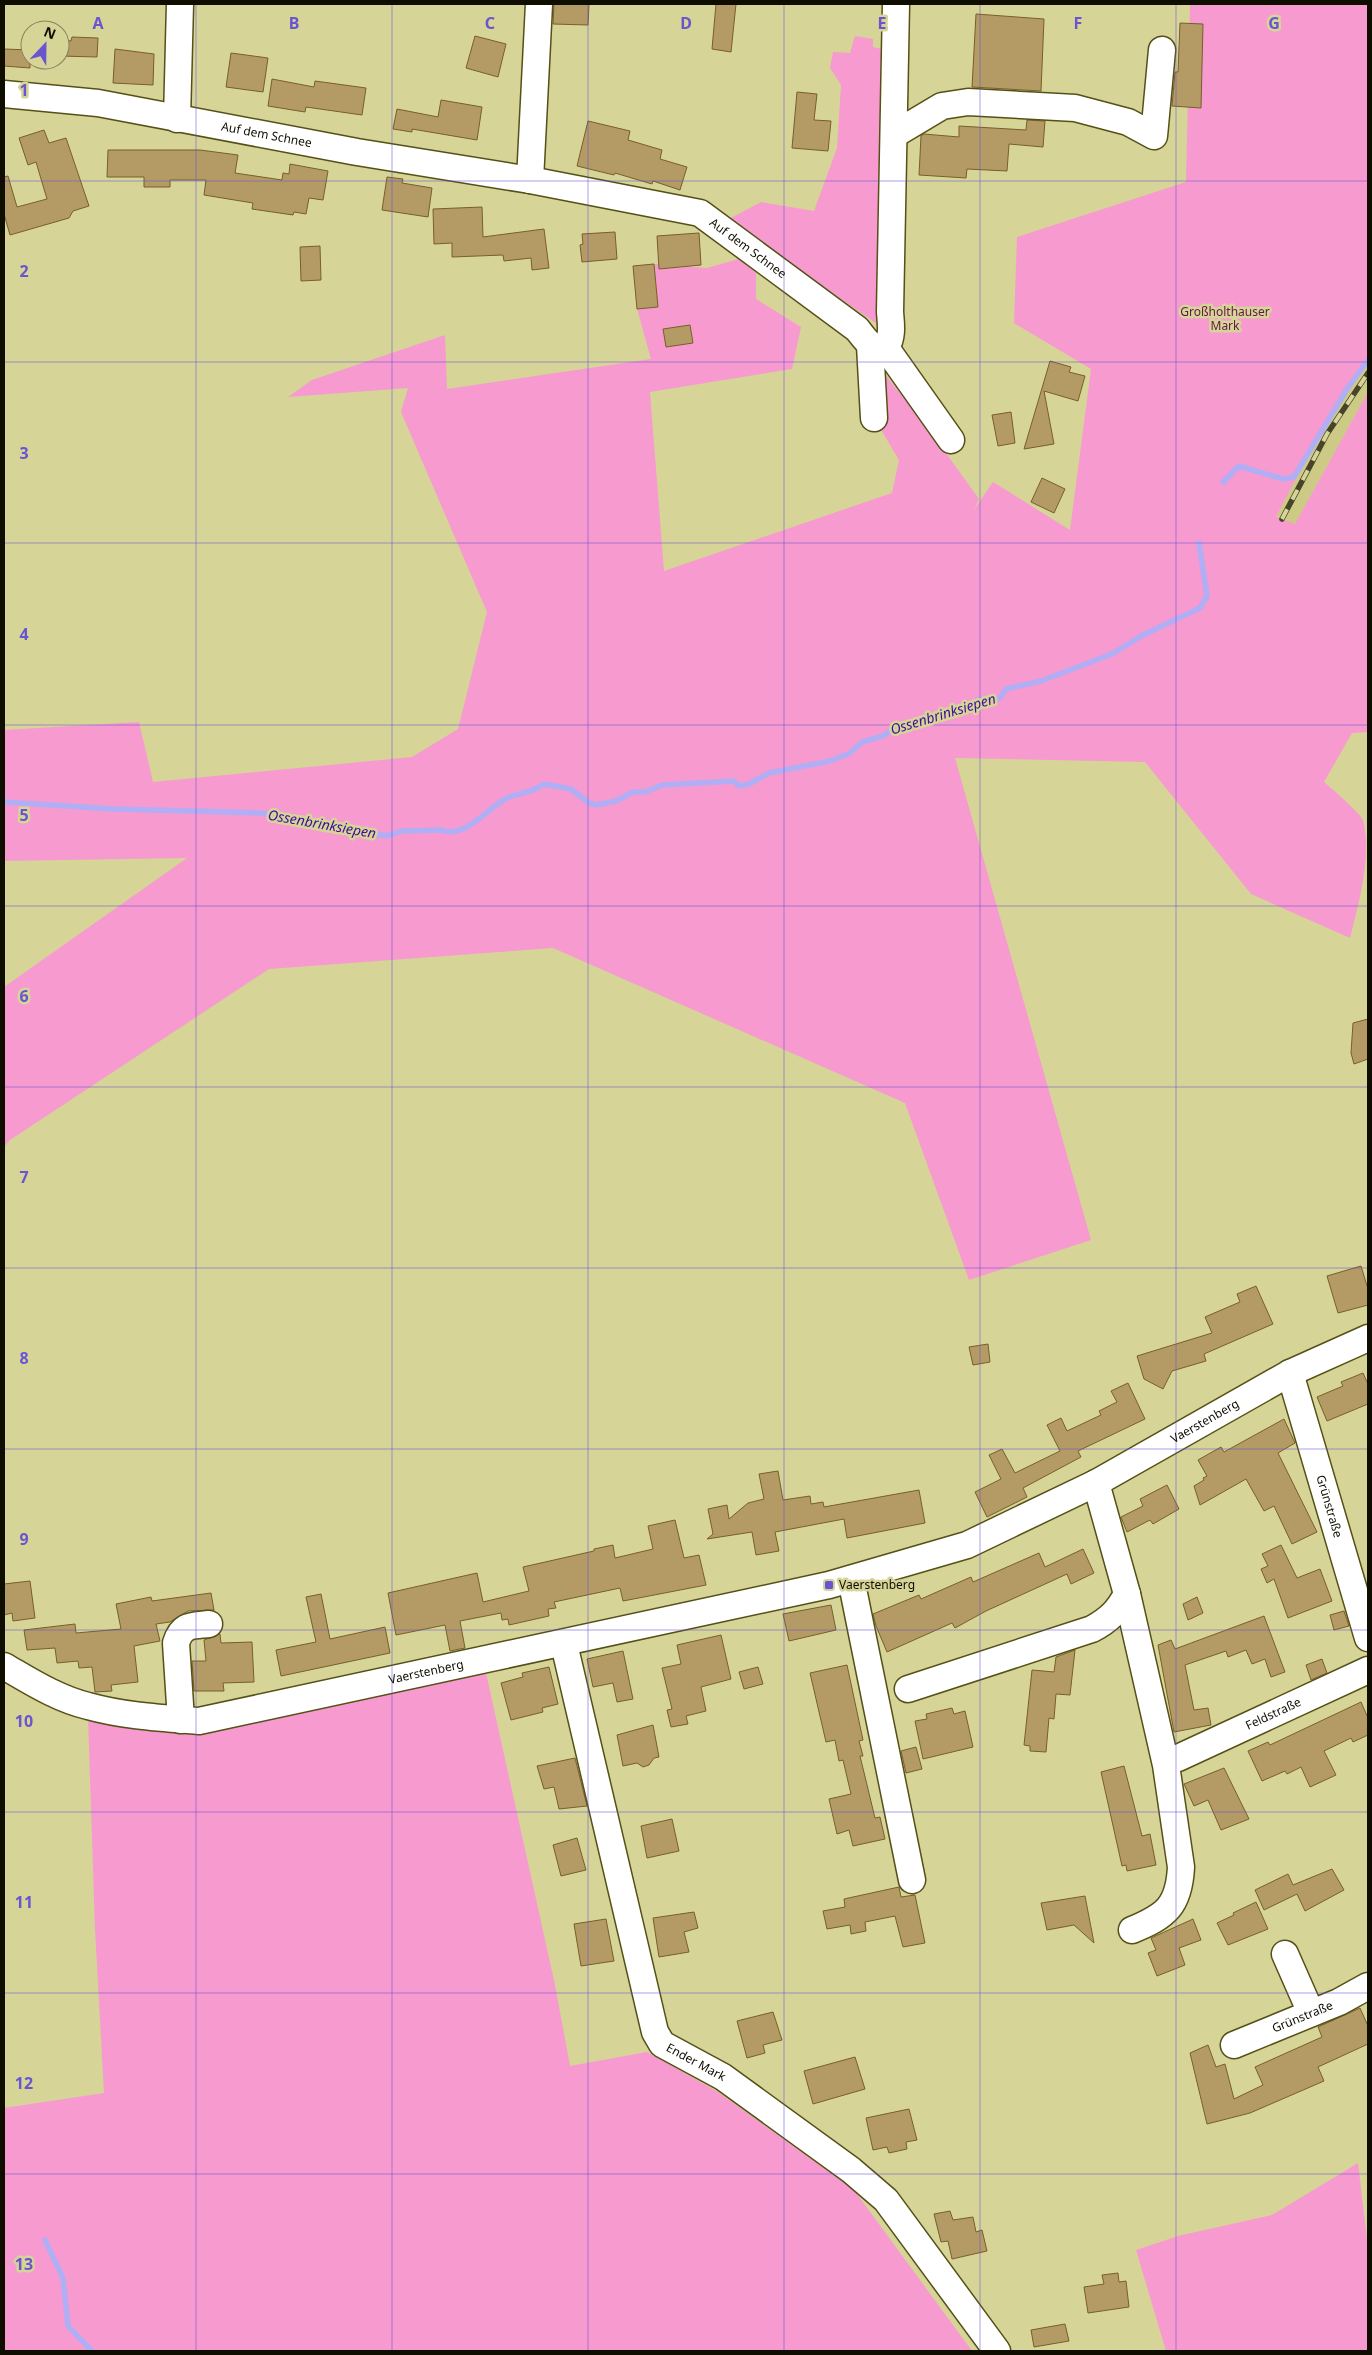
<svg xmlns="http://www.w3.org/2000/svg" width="1372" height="2355" font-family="'Noto Sans',sans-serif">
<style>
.built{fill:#cdca86}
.green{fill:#f79acf}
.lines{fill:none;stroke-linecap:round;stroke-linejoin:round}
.stream{stroke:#b0aef5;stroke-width:5.5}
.building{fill:#b49b65;stroke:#775f29}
.minor-casing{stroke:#545016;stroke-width:29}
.minor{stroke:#fff;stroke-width:26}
.rail-casing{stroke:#47442a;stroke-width:5.5}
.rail{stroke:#d7d498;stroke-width:4;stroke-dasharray:11;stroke-linecap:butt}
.grid{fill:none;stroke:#6855cf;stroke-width:1;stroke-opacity:0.55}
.poi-dot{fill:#6855cf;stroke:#d7d498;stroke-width:2}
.labels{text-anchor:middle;stroke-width:5;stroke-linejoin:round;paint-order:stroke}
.street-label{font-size:12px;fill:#0f0d00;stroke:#d7d498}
.park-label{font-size:12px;fill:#621848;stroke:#d7d498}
.poi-label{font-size:12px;fill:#0f0d00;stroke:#d7d498;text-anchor:start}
.water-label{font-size:14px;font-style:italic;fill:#3d0e9c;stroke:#d7d498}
.grid-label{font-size:16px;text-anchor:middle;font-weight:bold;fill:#6855cf;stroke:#d7d498;stroke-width:5;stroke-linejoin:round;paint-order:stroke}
</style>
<rect width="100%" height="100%" fill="#d7d498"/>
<path class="built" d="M1368,363V392L1295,525L1276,517L1291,488L1349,390Z"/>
<path class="green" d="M1190,4H1368V363C1334,412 1303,464 1276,517L1295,524L1368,392V732L1352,733L1324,782C1332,789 1359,812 1363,820C1372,856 1359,902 1350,938L1251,894L1145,762L955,758L1091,1240L969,1280L905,1103L553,948L269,969L10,1140L4,1147V987L187,858L4,861V730L139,722L153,782L412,757L458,729L487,612L401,412L408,388L288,397L312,380L445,335L447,389L651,359L637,309L658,307L654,264L707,268L756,254V299L801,327L792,369L650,392L664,571L892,493L899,460L874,418L880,368L933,435L979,499L973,511L993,482L1070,530L1091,369L1014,323L1017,237L1186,182Z
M855,36L873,39V47L882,49L880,326L727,220L761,202L814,211L837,148L841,85L830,68L833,52L850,53Z
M486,1673L555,1985L570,2066L647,2052L718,2092L854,2190L972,2351H4V2108L104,2093L95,1929L88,1717L195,1731Z
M1358,2163L1368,2248V2351H1166L1136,2250L1178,2236L1272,2215Z"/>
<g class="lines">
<path class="stream" d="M1223,482L1239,466L1283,479L1294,477L1347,389L1368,360
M4,802L114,809L261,813L386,836L402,831L441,830C465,839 486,810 505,799C518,792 531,794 544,784L571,789L589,803L596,805L616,801L633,792H645L662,785L734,781L739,786L749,784L769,773L830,761L850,753L862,742L883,736L898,725H907L962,710L977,700L1000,698L1006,689L1041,681L1112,654L1143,635L1200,608L1207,596L1199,543
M45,2240L63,2278L68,2326L92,2351"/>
</g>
<path class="building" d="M554,4H589L588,25L553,24Z
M716,4H736L731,52L712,49Z
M976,14L1044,19L1041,91L972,87Z
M1180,23L1203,24L1201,108L1172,106L1175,72H1178Z
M475,36L506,44L498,77L466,68Z
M72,37L98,38L97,57L60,56V40L71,41Z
M4,49L30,50V68L4,66Z
M115,49L154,54L153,85L113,83Z
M231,53L268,58L263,92L226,87Z
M272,79L314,87L315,81L366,88L362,115L306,107L305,112L268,106Z
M797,92L817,94L814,120L831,121L828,151L792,148Z
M441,100L482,107L477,140L412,129V132L393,129L397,109L438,117Z
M1027,120L1045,121L1043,147L1009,144L1007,171L967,169L966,178L919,175L921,136L924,134L959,137V126L1026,130Z
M588,121L630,131L628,140L662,150L660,159L687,167L680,190L653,181L652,184L615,173L614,175L577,166Z
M44,130L49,143L66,138L89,206L73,211L69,218L10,235L4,214V177L8,176L17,207L47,199L36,162L28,165L19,138Z
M108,150H200L238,155L235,173L282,180L283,173L289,174L290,164L328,171L323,200L309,198L306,214L294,212L293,215L252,209L253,203L204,195L206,180H170V187H144V177H107Z
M387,177L403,179L402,183L432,188L428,217L382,210Z
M482,207L483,237L544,229L549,268L532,270L531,258L504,261L503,255L452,257V243L434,244L433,209Z
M615,232L617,259L582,262L580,245L583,244L582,234Z
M699,233L701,265L659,269L657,236Z
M320,246L321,280L301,281L300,247Z
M654,264L658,307L637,309L633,266Z
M690,325L693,343L666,347L663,329Z
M1050,361L1071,367L1069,372L1085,376L1078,401L1044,391L1054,444L1024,449Z
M1011,412L1015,443L998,446L992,415Z
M1042,478L1065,489L1054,513L1031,502Z
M1368,1019V1059L1354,1064L1351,1053L1353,1023Z
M1361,1266L1368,1289V1305L1338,1313L1327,1276Z
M1256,1286L1273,1324L1204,1354L1206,1361L1172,1371L1163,1389L1144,1379L1137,1356L1212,1333L1205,1317L1240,1302L1237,1294Z
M988,1344L990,1362L973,1365L969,1347Z
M1363,1373L1368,1384V1404L1327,1421L1317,1397L1343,1386L1341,1382Z
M1128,1383L1145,1419L1078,1451L1081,1457L1023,1488L1027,1497L987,1517L975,1492L1001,1479L989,1455L1002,1449L1015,1473L1060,1451L1047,1425L1061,1418L1067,1431L1101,1415L1099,1411L1117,1402L1111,1391Z
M1284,1419L1295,1443L1278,1453L1317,1532L1292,1544L1274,1506L1264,1511L1246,1479L1200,1505L1194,1486L1204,1480L1203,1478L1207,1476L1198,1460L1221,1447L1224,1452Z
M778,1471L783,1500L810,1496L811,1504L823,1502L824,1507L919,1490L925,1523L847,1538L844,1519L775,1532L779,1551L756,1555L752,1532L707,1539L713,1534L708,1509L727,1505L729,1519L748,1503L764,1499L759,1474Z
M1167,1485L1179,1509L1153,1524L1150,1520L1127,1532L1121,1517L1143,1506L1140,1499Z
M675,1520L684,1558L699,1555L706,1585L623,1601L620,1588L554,1602L556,1608L548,1609L549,1616L509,1625L508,1619L502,1620L501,1613L460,1621L465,1648L450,1651L445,1625L396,1635L388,1593L477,1573L483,1602L529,1591L523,1567L594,1551V1549L613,1545L615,1558L653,1549L648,1526Z
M1281,1545L1297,1578L1320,1569L1332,1601L1288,1618L1274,1579L1267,1583L1261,1569L1268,1566L1262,1554Z
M1083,1549L1094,1573L1071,1584L1067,1574L986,1611L955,1628L952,1623L887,1652L876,1626L873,1614L919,1595L921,1599L971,1577L973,1582L1039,1553L1045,1567Z
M30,1581L35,1618L13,1621L12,1613L4,1615V1584Z
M211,1593L214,1610L188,1611L170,1622L156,1624L160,1641L134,1646L138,1682L111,1685L112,1691L95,1692L92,1667L79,1668L78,1661L57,1663L55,1648L27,1650L24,1630L75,1624L76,1633L121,1629L116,1604L151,1597L152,1601Z
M321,1594L330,1639L385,1627L390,1653L281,1676L276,1650L316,1642L306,1597Z
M1197,1597L1203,1613L1188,1620L1183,1604Z
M831,1605L836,1630L789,1641L783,1614Z
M1344,1611L1349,1626L1334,1630L1330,1615Z
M1264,1616L1285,1672L1271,1677L1265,1659L1252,1664L1246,1650L1228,1657L1226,1651L1185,1665L1194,1710L1208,1708L1211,1725L1174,1732L1158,1645L1171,1640L1175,1649Z
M220,1634L221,1643L252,1642L254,1682L223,1683L224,1691H194L192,1661H206L204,1640Z
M721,1635L731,1679L701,1687L706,1711L686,1716L688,1724L671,1727L667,1710L672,1709L662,1668L681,1664L677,1645Z
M1075,1650L1070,1695L1056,1694L1054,1719L1049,1718L1046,1752L1030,1751V1746L1024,1745L1032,1670L1054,1672L1056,1657Z
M623,1651L633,1699L617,1702L613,1683L593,1687L587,1659Z
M1322,1659L1327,1673L1311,1680L1306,1665Z
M847,1665L863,1740L859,1741L863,1756H860L875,1818L880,1817L885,1839L853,1846L849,1830L837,1834L829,1799L851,1794L843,1760L839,1761L835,1740L826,1742L810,1673Z
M549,1667L558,1704L542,1708L543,1712L511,1720L501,1683L523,1677L522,1673Z
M758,1667L763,1684L744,1689L739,1672Z
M1361,1702L1368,1718V1735L1353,1742L1351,1738L1324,1751L1336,1775L1310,1787L1301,1767L1287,1774L1285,1771L1262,1781L1248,1751L1268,1742L1270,1745Z
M952,1708L954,1714L965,1711L973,1747L923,1759L915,1721L927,1719L926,1714Z
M653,1725L659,1757L654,1758L649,1765L643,1767L637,1763L623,1766L617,1735Z
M916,1747L922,1769L906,1773L901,1751Z
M575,1758L587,1806L559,1809L554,1787L544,1789L537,1766Z
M1124,1766L1142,1836L1150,1834L1156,1865L1127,1871L1126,1865L1122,1866L1101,1772Z
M1224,1768L1249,1819L1221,1830L1208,1800L1194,1806L1184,1784Z
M672,1819L679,1851L647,1858L641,1826Z
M577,1838L586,1870L561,1876L553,1845Z
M1332,1869L1344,1890L1305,1911L1297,1894L1264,1910L1255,1890L1288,1874L1293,1885Z
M899,1887L901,1897L915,1895L925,1943L903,1947L895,1916L865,1922L866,1931L851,1934L850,1925L827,1929L823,1911L845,1907L844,1899Z
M1085,1896L1094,1943L1074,1925L1047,1930L1041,1903Z
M1256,1902L1268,1929L1228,1945L1217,1923L1234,1915L1233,1913Z
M694,1912L698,1928L684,1932L689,1952L659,1957L653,1918Z
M606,1919L614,1961L581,1966L574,1924Z
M1193,1919L1201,1940L1179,1948L1185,1965L1157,1976L1148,1953L1156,1950L1151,1938Z
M1360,2008L1368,2026V2044L1318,2067L1324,2081L1250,2113L1207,2124L1190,2053L1208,2045L1216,2067L1225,2064L1234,2099L1263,2085L1255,2067L1322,2037L1318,2027Z
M773,2012L782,2040L763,2045L765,2053L747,2058L737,2021Z
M855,2057L865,2089L813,2104L804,2071Z
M909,2109L917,2140L906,2142L907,2149L889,2153L887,2147L873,2150L866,2118Z
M950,2211L953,2220L973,2217L976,2232L982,2230L987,2251L952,2259L948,2241L941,2242L934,2214Z
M1118,2273L1119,2282L1126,2281L1129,2307L1088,2313L1084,2287L1104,2284L1102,2275Z
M1065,2324L1069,2341L1034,2347L1031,2330Z"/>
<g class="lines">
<defs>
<g id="minor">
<path id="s1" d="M4,94L98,103L357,152L530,180L700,213L857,329C866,340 871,350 886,348"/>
<path d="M177,119L180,4"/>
<path d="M895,134L942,106L968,102L1075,108L1128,122L1154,136L1162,50"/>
<path d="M530,180L539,4"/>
<path d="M870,345L874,418"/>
<path d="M886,348C893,336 891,325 890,312L896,4"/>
<path d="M886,348L951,440"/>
<path id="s2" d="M1290,1373L1368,1638"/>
<path d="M1096,1483L1127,1594L1166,1765L1181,1867C1179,1906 1166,1916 1132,1930"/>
<path d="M851,1579L912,1880"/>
<path id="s3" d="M564,1644L655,2032L662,2044L723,2077L851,2170L886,2200L997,2351"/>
<path id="s4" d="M4,1666C30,1681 58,1699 88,1706C124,1716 161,1718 199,1721L829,1585L967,1545L1096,1483L1290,1373L1368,1338"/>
<path d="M908,1689L1092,1629C1109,1620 1118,1611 1127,1594"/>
<path d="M181,1720L176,1643C182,1624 191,1626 209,1624"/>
<path id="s5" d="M1178,1758L1368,1670"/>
<path d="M1285,1954L1311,2013"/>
<path id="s6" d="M1234,2045L1339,2002L1368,1986"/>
</g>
</defs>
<use href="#minor" class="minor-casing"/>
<use href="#minor" class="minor"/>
<defs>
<path id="rail" d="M1282,519L1327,434L1368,373"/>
</defs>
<use href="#rail" class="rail-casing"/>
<use href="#rail" class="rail"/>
</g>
<path class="grid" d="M196,4V2351M392,4V2351M588,4V2351M784,4V2351M980,4V2351M1176,4V2351M4,181H1368M4,362H1368M4,543H1368M4,725H1368M4,906H1368M4,1087H1368M4,1268H1368M4,1449H1368M4,1630H1368M4,1812H1368M4,1993H1368M4,2174H1368"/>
<rect class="poi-dot" x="824" y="1580" width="10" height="10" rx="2.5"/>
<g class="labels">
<g class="street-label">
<text dy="4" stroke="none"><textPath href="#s1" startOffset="266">Auf dem Schnee</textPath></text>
<text dy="4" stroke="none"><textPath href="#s1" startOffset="766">Auf dem Schnee</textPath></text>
<text dy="4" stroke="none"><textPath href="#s4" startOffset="1262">Vaerstenberg</textPath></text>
<text dy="4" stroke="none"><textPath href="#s2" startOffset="139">Grünstraße</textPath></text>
<text dy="4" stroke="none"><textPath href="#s4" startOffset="438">Vaerstenberg</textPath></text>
<text dy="4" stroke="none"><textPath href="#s5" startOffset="105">Feldstraße</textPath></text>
<text dy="4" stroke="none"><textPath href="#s6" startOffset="74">Grünstraße</textPath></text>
<text dy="4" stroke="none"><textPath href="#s3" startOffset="451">Ender Mark</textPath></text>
</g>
<g class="park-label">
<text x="1225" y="316">Großholthauser<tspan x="1225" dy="14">Mark</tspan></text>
</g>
<g class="poi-label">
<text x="839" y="1589">Vaerstenberg</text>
</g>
<g class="water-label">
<text transform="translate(943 714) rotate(-17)" y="5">Ossenbrinksiepen</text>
<text transform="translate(322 824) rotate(10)" y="5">Ossenbrinksiepen</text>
</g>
</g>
<g class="grid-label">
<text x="98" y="29">A</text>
<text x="294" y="29">B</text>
<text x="490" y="29">C</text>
<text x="686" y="29">D</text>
<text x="882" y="29">E</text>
<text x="1078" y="29">F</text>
<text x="1274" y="29">G</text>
<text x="24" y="96">1</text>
<text x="24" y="277">2</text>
<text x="24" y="459">3</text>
<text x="24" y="640">4</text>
<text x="24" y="821">5</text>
<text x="24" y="1002">6</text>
<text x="24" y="1183">7</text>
<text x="24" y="1364">8</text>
<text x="24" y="1545">9</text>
<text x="24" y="1727">10</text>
<text x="24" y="1908">11</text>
<text x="24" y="2089">12</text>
<text x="24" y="2270">13</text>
</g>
<rect width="1372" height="2355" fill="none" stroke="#0f0d00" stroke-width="10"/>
<g transform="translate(45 45) rotate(22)"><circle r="24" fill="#d7d498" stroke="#87845b"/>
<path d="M0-4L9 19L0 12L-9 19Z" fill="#6855cf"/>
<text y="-8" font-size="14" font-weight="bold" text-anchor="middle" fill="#0f0d00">N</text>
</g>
</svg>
